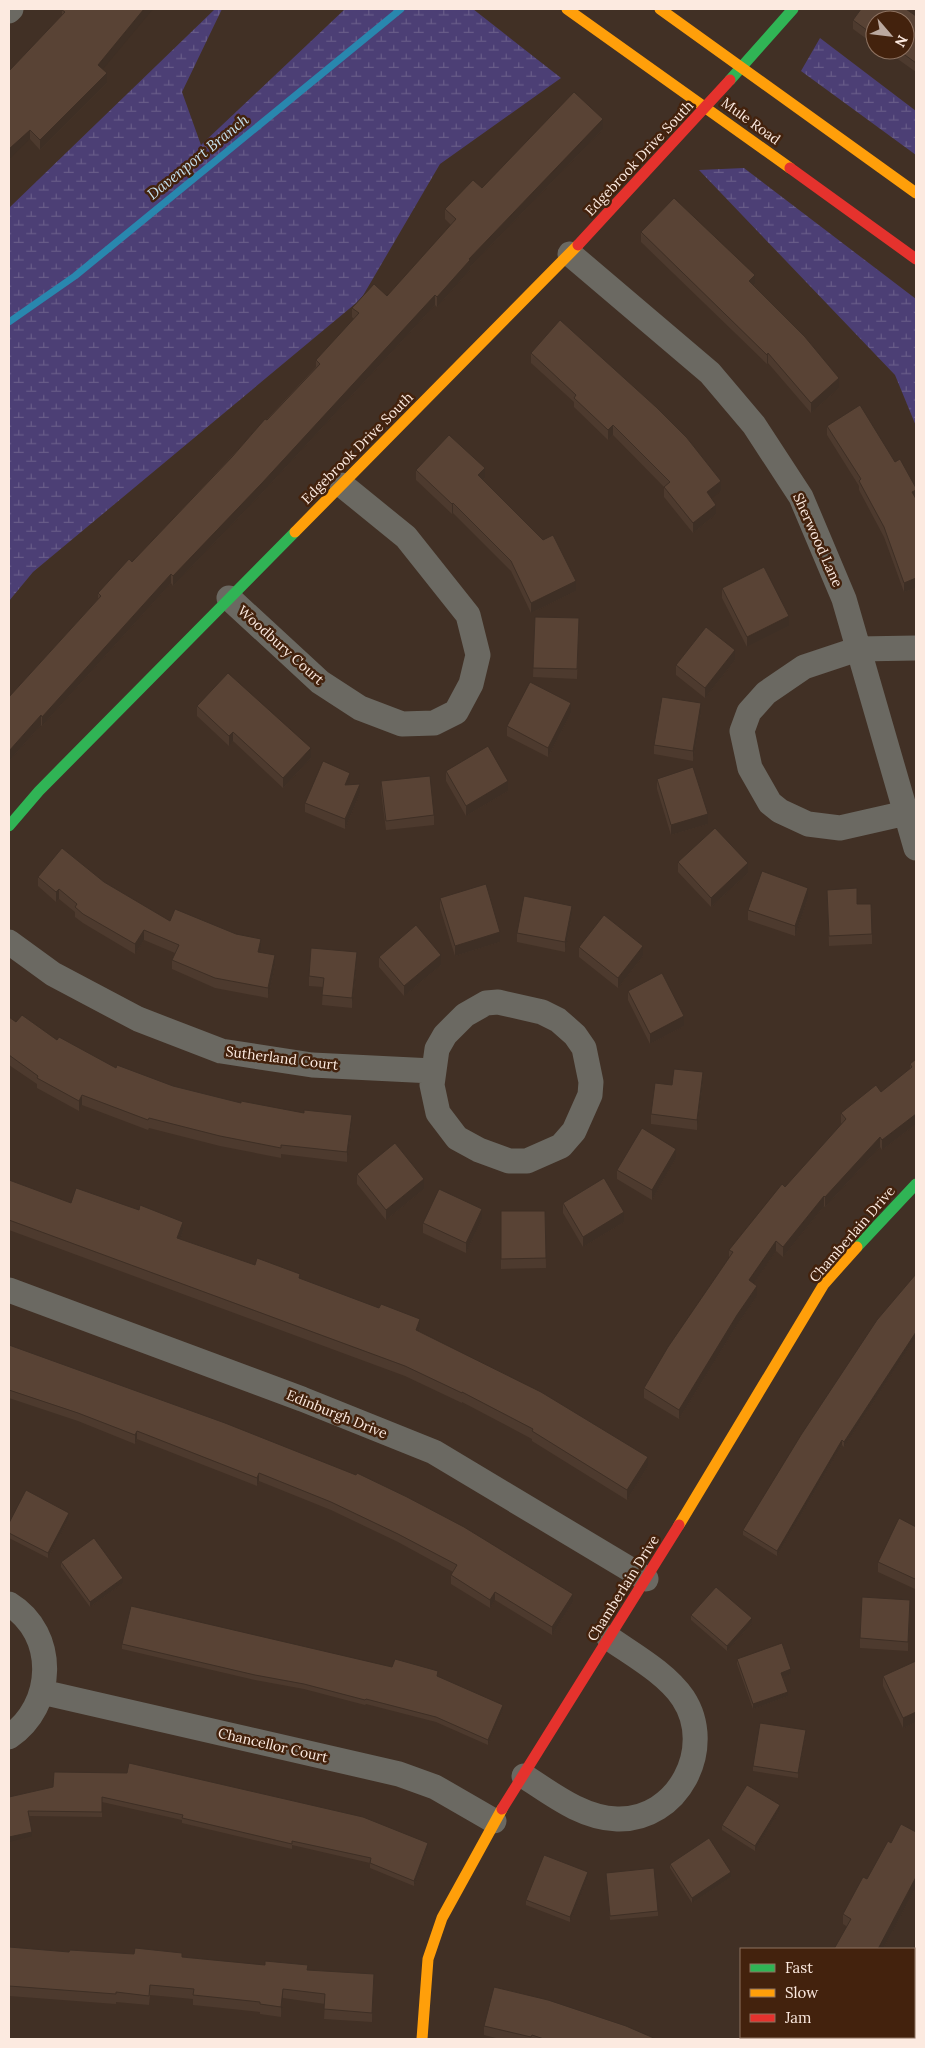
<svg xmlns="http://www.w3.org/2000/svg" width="925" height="2048" font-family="Lora,serif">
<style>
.wetland{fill:url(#wetland-marsh)}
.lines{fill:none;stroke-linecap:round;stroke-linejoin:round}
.stream{stroke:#2987ae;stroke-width:7}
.street{stroke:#6b6962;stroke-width:25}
.fast{stroke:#30b455;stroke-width:11}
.slow{stroke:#ff9f0a;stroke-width:11}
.jam{stroke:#e5322d;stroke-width:11}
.wall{fill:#4d3a2e}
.shaded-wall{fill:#3e2f25}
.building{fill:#594335;stroke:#3e2f25}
.labels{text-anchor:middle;stroke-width:5;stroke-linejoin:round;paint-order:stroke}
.street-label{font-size:14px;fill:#fceae0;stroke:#43220d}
.water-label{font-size:15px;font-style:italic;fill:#c5e0ee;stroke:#43220d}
</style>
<defs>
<pattern id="wetland-marsh" width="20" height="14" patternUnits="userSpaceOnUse" patternTransform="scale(1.25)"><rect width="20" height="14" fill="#4c3f75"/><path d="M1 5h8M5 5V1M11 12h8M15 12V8" fill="none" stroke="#675b88"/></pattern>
</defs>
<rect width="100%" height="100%" fill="#413025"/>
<path class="wetland" d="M215,9H222L182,92L201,145L345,9H473L561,78L440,164L361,299L33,572L9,601V208Z
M820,38L916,111V155L801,71Z
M744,168L916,299V426L895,375L699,170Z"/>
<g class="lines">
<path class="stream" d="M9,322L75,276L401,9"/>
<path class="street" d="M9,11L11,9
M570,254L710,373L754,425L801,497L844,599L916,848
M229,598L320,682L360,708L402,724L434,723L456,712L471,684L478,655L468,615L406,537L342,485
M906,813L840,828L808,824L780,811L770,803L750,768L742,731L749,712L766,693L804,667L858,649L916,648
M9,942L53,974L138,1019L221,1051L312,1065L433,1071
M498,1002L542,1012L558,1020L575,1035L584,1048L591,1082L590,1095L574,1131L561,1146L527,1161H509L479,1150L457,1138L438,1113L432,1085L437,1049L445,1035L465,1015L486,1003Z
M9,1290L302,1399L434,1452L646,1579
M9,1604C58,1634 55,1706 9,1737
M42,1692L399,1774L435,1787L494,1821
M524,1776C552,1794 582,1818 617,1819C678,1821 716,1748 683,1698C666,1673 633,1655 609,1638
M914,1973L916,1969
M872,2039L874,2037"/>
<path class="fast" d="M730,80L793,9
M9,826L39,791L295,532
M857,1247L916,1184"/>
<path class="slow" d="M567,9L790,168
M660,9L916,193
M295,532L578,245
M679,1525L824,1284L857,1247
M422,2039L428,1959L442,1918L502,1809"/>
<path class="jam" d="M790,168L916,259
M578,245L730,80
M502,1809L679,1525"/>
</g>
<path class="wall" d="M63,9L103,69L107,83L40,150L30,139L17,63L62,15V10Z
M916,16V72L892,55L891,57L882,50H905L875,20V45L853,29V20Z
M603,129L470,267V270L437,307L435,305L262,493L173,586L171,583L42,726L41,725L9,761V697L98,599V593L132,562L316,367V360L354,319L352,317V308L387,296L451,225L445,219V209L482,188Z
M641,232L755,284L754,286L839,388L811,413L768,363L767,364L641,242Z
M531,353L721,491L711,498L716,514L693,533L664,497V487L613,435L608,440L574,407V402L531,363Z
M827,426L895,462L916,488V588L904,592L884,537L859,490V486L827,435Z
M416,470L485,478L483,480L576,591L531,613L511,571L453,513L452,514L416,480Z
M722,588L789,626L747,647L722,598Z
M535,617L579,618L577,679L533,677Z
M735,660L705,698L676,675V665Z
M197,706L311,758L283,788L233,741L229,746L197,716Z
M571,713L548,757L507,736V726Z
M701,713L693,761L654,754V745Z
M446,771L508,791L466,816L446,781Z
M657,779L708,824L671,835L657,789Z
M381,781L434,815V825L386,830L381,791Z
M350,783L349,785L360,793L345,829L305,812V803Z
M678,862L748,873L711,907L678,872Z
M38,877L104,882L170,921L261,949L260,953L275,965L268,998L215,988L172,969V960L175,953L144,940L135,954L83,923L75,917V912L59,899L56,902L38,886Z
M827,890L857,904L872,934V944L829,946Z
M440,898L500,942L455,956L440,908Z
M808,898L795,936L748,920V910Z
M572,915L565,952L517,942V933Z
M579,947L643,956L618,988L579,957Z
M379,957L441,965L404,996L379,967Z
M357,962L352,1008L322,1005L323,987L309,986V976Z
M628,991L684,1026L650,1044L628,1000Z
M9,1017L16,1022L57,1040L116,1068L173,1086L241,1103L352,1125L347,1162L281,1154V1158L220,1146L149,1128L148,1130L82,1105L79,1111L37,1088V1084L9,1065Z
M916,1059V1124L882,1150L880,1147L825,1207L824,1206L783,1257L776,1251L753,1284L757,1296L737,1325L679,1419L644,1398V1388L729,1258V1250L842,1124L841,1123V1113L881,1092L910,1069V1064Z
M703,1082L697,1130L651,1124V1114L672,1085Z
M676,1158L652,1200L617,1179V1170Z
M357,1174L424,1189L386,1220L357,1184Z
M9,1180L71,1203L183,1231L180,1239L255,1265L300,1279L420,1328L419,1331L648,1466L627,1500L532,1441V1439L462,1402V1403L405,1376L9,1230Z
M563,1203L624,1222L583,1247L563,1213Z
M501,1211H545L546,1268L501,1269Z
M482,1219L466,1253L423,1233V1223Z
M916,1274V1337L844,1447L842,1445L777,1556L743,1535V1530Z
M9,1345L573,1602L552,1635L495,1600L490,1608L451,1584V1575L453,1572L398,1542L331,1510L259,1481L257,1486L137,1439L135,1444L78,1421L9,1398Z
M69,1518L48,1558L9,1538V1523Z
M916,1527V1586L915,1589L878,1572V1562Z
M61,1562L123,1583L90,1607L61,1567Z
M910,1610L908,1651L860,1648V1638Z
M691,1615L752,1623L727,1651L691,1620Z
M122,1644L392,1667L438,1677L503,1710L488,1745L436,1722L366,1704L365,1705L304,1689L255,1680L122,1649Z
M737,1659L791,1674L783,1677L788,1696L753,1709L737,1664Z
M916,1661V1722L903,1728L883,1686V1676Z
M806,1735L798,1778L753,1771V1766Z
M53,1787L428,1848L414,1886L370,1868V1863L292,1845V1849L182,1823V1820L102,1802V1817L29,1816L32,1836L9,1797Z
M780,1810L755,1851L722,1830V1825Z
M916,1832V1887L883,1949L843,1924V1914L891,1843Z
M670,1864L731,1877L692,1903L670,1868Z
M606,1873L658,1911V1916L610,1920Z
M588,1877L570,1922L526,1905V1900Z
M9,1947L69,1952L182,1957L308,1970L374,1984L372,2022L324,2019L325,2004L283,1998L281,2017L260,2014V2012L193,2005V1999L150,1995L149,2005L116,2002V2004L9,1996Z
M484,2026L656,2039H500L484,2035Z
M780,2037H830L829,2039H815L813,2038V2039H784Z"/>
<path class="shaded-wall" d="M144,9H153L98,75V65Z
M107,73V83L40,150V140Z
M603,119V129L470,267V270L437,307V297L469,259Z
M30,130V139L9,159V149Z
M755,275V284L749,291V281Z
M435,295V305L262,493L173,586V576Z
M768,353V363L767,364V355Z
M839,378V388L811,413V403Z
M613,425V435L608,440V430Z
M485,468V478L478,485V475Z
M721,481V491L707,502V492Z
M916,490V500L912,492Z
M453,503V513L452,514V504Z
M716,505V514L693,533V523Z
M171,574V583L42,726V717Z
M916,578V588L904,592V583Z
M576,581V591L531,613V603Z
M789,616V626L747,647V637Z
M735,650V660L705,698V688Z
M571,703V713L548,757V748Z
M701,703V713L693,761V751Z
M41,715V725L9,761V751Z
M233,732V741L229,746V736Z
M311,748V758L283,788V778Z
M350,773V783L345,795V785Z
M508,781V791L466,816V806Z
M360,784V793L345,829V819Z
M708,814V824L671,835V825Z
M748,863V873L711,907V898Z
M808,888V898L795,936V926Z
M59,889V899L56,902V892Z
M572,906V915L565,952V942Z
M144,930V940L135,954V944Z
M500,932V942L455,956V946Z
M261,939V949L258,962V952Z
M643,946V956L618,988V978Z
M357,952V962L352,1008V998Z
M275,955V965L268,998V988Z
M441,955V965L404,996V986Z
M684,1016V1026L650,1044V1034Z
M703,1072V1082L697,1130V1120Z
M82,1095V1105L79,1111V1101Z
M916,1114V1124L882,1150V1140Z
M352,1115V1125L347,1162V1152Z
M880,1137V1147L825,1207V1197Z
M676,1149V1158L652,1200V1190Z
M424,1179V1189L386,1220V1210Z
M824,1196V1206L783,1257V1247Z
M482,1209V1219L466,1253V1243Z
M624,1212V1222L583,1247V1237Z
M183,1222V1231L177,1248V1238Z
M776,1241V1251L749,1290V1280Z
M757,1286V1296L737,1325L679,1419V1410L737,1315Z
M420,1319V1328L416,1339V1330Z
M916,1332V1337L844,1447V1442Z
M137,1431V1439L135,1444V1435Z
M842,1440V1445L777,1556V1551Z
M648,1457V1466L627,1500V1490Z
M259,1473V1481L257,1486V1478Z
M69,1513V1518L48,1558V1553Z
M916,1576V1586L915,1589V1579Z
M123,1578V1583L90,1607V1602Z
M495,1592V1600L490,1608V1600Z
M573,1594V1602L552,1635V1627Z
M910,1600V1610L908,1651V1642Z
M752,1618V1623L727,1651V1646Z
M791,1669V1674L781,1678V1673Z
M788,1692V1696L753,1709V1704Z
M503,1705V1710L488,1745V1740Z
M916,1712V1722L903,1728V1718Z
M806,1730V1735L798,1778V1773Z
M780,1805V1810L755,1851V1846Z
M32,1832V1836L9,1842V1837Z
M428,1843V1848L414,1886V1881Z
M588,1872V1877L570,1922V1917Z
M731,1872V1877L692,1903V1898Z
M916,1877V1887L883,1949H878Z
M374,1974V1984L372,2022V2013Z
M283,1989V1998L281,2017V2007Z
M808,2037H813V2039H806Z
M824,2037H830L829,2039H824Z"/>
<path class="building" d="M63,9H144L98,65L107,73L40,140L30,130L9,149V71L65,12L62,10Z
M861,9H906L916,16V63L898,50H905V20H875V36L853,20Z
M574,92L603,119L469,259L470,260L437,297L435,295L262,483L173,576L171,574L42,717L41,715L9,751V697L101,596L98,593L129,559L132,562L232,457L265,419L267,420L320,364L316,360L359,313L352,308L374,284L387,296L456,219L445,209L473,180L482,188Z
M674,198L755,275L749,281L805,337L839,378L811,403L768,353L767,355L641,232Z
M560,320L656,407L687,438L721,481L707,492L716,505L693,523L664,487L670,482L613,425L608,430L574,398L576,395L531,353Z
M860,405L895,462L900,459L916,488V490L912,492L916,499V578L904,583L884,527L859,481L861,479L827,426Z
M449,435L485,468L478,475L543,540L553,535L576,581L531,603L511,561L453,503L452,504L416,470Z
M764,567L789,616L747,637L722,588Z
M535,617L579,618L577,669L533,668Z
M706,627L735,650L705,688L676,665Z
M228,673L311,748L283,778L233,732L229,736L197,706Z
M530,682L571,703L548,748L507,726Z
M662,697L701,703L693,751L654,745Z
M488,746L508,781L466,806L446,771Z
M323,761L350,773L345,785L360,784L345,819L305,803Z
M693,767L708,814L671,825L657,779Z
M430,776L434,815L386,821L381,781Z
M715,828L748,863L711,898L678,862Z
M62,848L104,882L170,921L175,909L236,934L261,939L258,952L275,955L268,988L215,978L172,960L179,945L144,930L135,944L83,914L75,907L77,904L59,889L56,892L38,877Z
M762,871L808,888L795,926L748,910Z
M486,884L500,932L455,946L440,898Z
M857,888V904H871L872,934L829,936L827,890Z
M524,896L572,906L565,942L517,933Z
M604,915L643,946L618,978L579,947Z
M416,925L441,955L404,986L379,957Z
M311,948L357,952L352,998L322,995L324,978L309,976Z
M662,973L684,1016L650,1034L628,991Z
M22,1015L57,1040L59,1037L116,1068L117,1065L173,1086L241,1103V1101L304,1113V1110L352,1115L347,1152L281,1145V1148L220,1136L149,1118L148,1120L82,1095L79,1101L37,1078L38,1076L9,1055V1017L16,1022Z
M916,1059V1114L882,1140L880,1137L825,1197L824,1196L783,1247L776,1241L749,1280L757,1286L737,1315L679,1410L644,1388L668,1347L733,1252L729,1250L782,1184L785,1187L846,1119L841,1113L876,1085L881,1092L912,1067L910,1064Z
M674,1069L703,1072L697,1120L651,1114L655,1083L672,1085Z
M642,1128L676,1149L652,1190L617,1170Z
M395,1143L424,1179L386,1210L357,1174Z
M604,1178L624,1212L583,1237L563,1203Z
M9,1180L71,1203L76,1188L139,1210L140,1205L183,1222L177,1238L255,1265L257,1258L300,1274L299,1278L379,1308L381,1304L420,1319L416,1330L541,1392L648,1457L627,1490L532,1431L533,1429L462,1392V1393L405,1366L9,1220Z
M439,1189L482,1209L466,1243L423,1223Z
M501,1211H545L546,1258L501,1259Z
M916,1274V1332L844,1442L842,1440L777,1551L743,1530L801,1435L877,1320Z
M9,1345L225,1423L356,1475L357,1473L407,1497L464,1527L573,1594L552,1627L495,1592L490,1600L451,1575L457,1565L398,1534L331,1502L259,1473L257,1478L137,1431L135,1435L78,1413L9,1390Z
M26,1490L69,1513L48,1553L9,1533V1523Z
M899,1518L916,1527V1576L915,1579L878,1562Z
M94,1538L123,1578L90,1602L61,1562Z
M716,1587L752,1618L727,1646L691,1615Z
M862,1597L910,1600L908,1642L860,1638Z
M131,1606L392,1667L395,1659L438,1671L437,1676L503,1705L488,1740L436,1717L366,1699L365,1700L304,1684L255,1675L122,1644Z
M782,1643L791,1669L781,1673L788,1692L753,1704L737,1659Z
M916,1661V1712L903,1718L883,1676Z
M760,1723L806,1730L798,1773L753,1766Z
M129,1763L363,1817L428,1843L414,1881L370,1863L371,1858L292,1841V1844L182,1818L183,1815L102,1797V1812L28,1811L32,1832L9,1837V1797L53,1787L54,1772L127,1773Z
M747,1785L780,1805L755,1846L722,1825Z
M901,1824L916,1832V1877L878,1949H834L851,1919L843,1914L863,1877L867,1879L888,1841L891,1843Z
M709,1838L731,1872L692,1898L670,1864Z
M544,1855L588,1872L570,1917L526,1900Z
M654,1868L658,1911L610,1916L606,1873Z
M9,1947L69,1952L70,1950L134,1954L135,1948L182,1953V1957L265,1965V1961L308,1965L307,1970L374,1974L372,2013L324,2009L325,1994L283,1989L281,2007L260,2004V2002L193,1995L194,1989L150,1985L149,1996L116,1992V1994L9,1986Z
M494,1987L548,2000L626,2026L656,2039H544L532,2035L531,2037L484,2026Z
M794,2037H808L806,2039H798Z"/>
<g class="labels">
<g class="street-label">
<text transform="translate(751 121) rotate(36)" y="5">Mule Road</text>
<text transform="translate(639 158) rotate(-47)" y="5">Edgebrook Drive South</text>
<text transform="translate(357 448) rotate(-45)" y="5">Edgebrook Drive South</text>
<text transform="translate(818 540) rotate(66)" y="5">Sherwood Lane</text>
<text transform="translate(281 645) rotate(42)" y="5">Woodbury Court</text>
<text transform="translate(282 1058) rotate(7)" y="5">Sutherland Court</text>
<text transform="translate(852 1234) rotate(-49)" y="5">Chamberlain Drive</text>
<text transform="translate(337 1414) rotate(22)" y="5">Edinburgh Drive</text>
<text transform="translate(623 1588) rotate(-58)" y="5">Chamberlain Drive</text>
<text transform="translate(273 1745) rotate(13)" y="5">Chancellor Court</text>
</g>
<g class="water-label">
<text transform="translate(198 157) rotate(-39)" y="5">Davenport Branch</text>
</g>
</g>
<rect width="925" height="2048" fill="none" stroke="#fceae0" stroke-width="20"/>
<rect x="740" y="1948" width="175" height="90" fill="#43220d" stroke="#8d7261"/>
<rect x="750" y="1964" width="25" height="8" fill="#30b455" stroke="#8d7261"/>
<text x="785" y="1973" font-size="15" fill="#fceae0">Fast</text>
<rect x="750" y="1989" width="25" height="8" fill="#ff9f0a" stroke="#8d7261"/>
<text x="785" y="1998" font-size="15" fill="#fceae0">Slow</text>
<rect x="750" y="2014" width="25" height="8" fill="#e5322d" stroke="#8d7261"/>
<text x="785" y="2023" font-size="15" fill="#fceae0">Jam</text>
<g transform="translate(890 35) rotate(118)"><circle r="24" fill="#43220d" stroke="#8d7261"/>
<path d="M0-4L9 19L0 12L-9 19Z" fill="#bba99f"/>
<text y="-8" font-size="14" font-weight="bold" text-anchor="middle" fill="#fceae0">N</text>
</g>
</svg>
